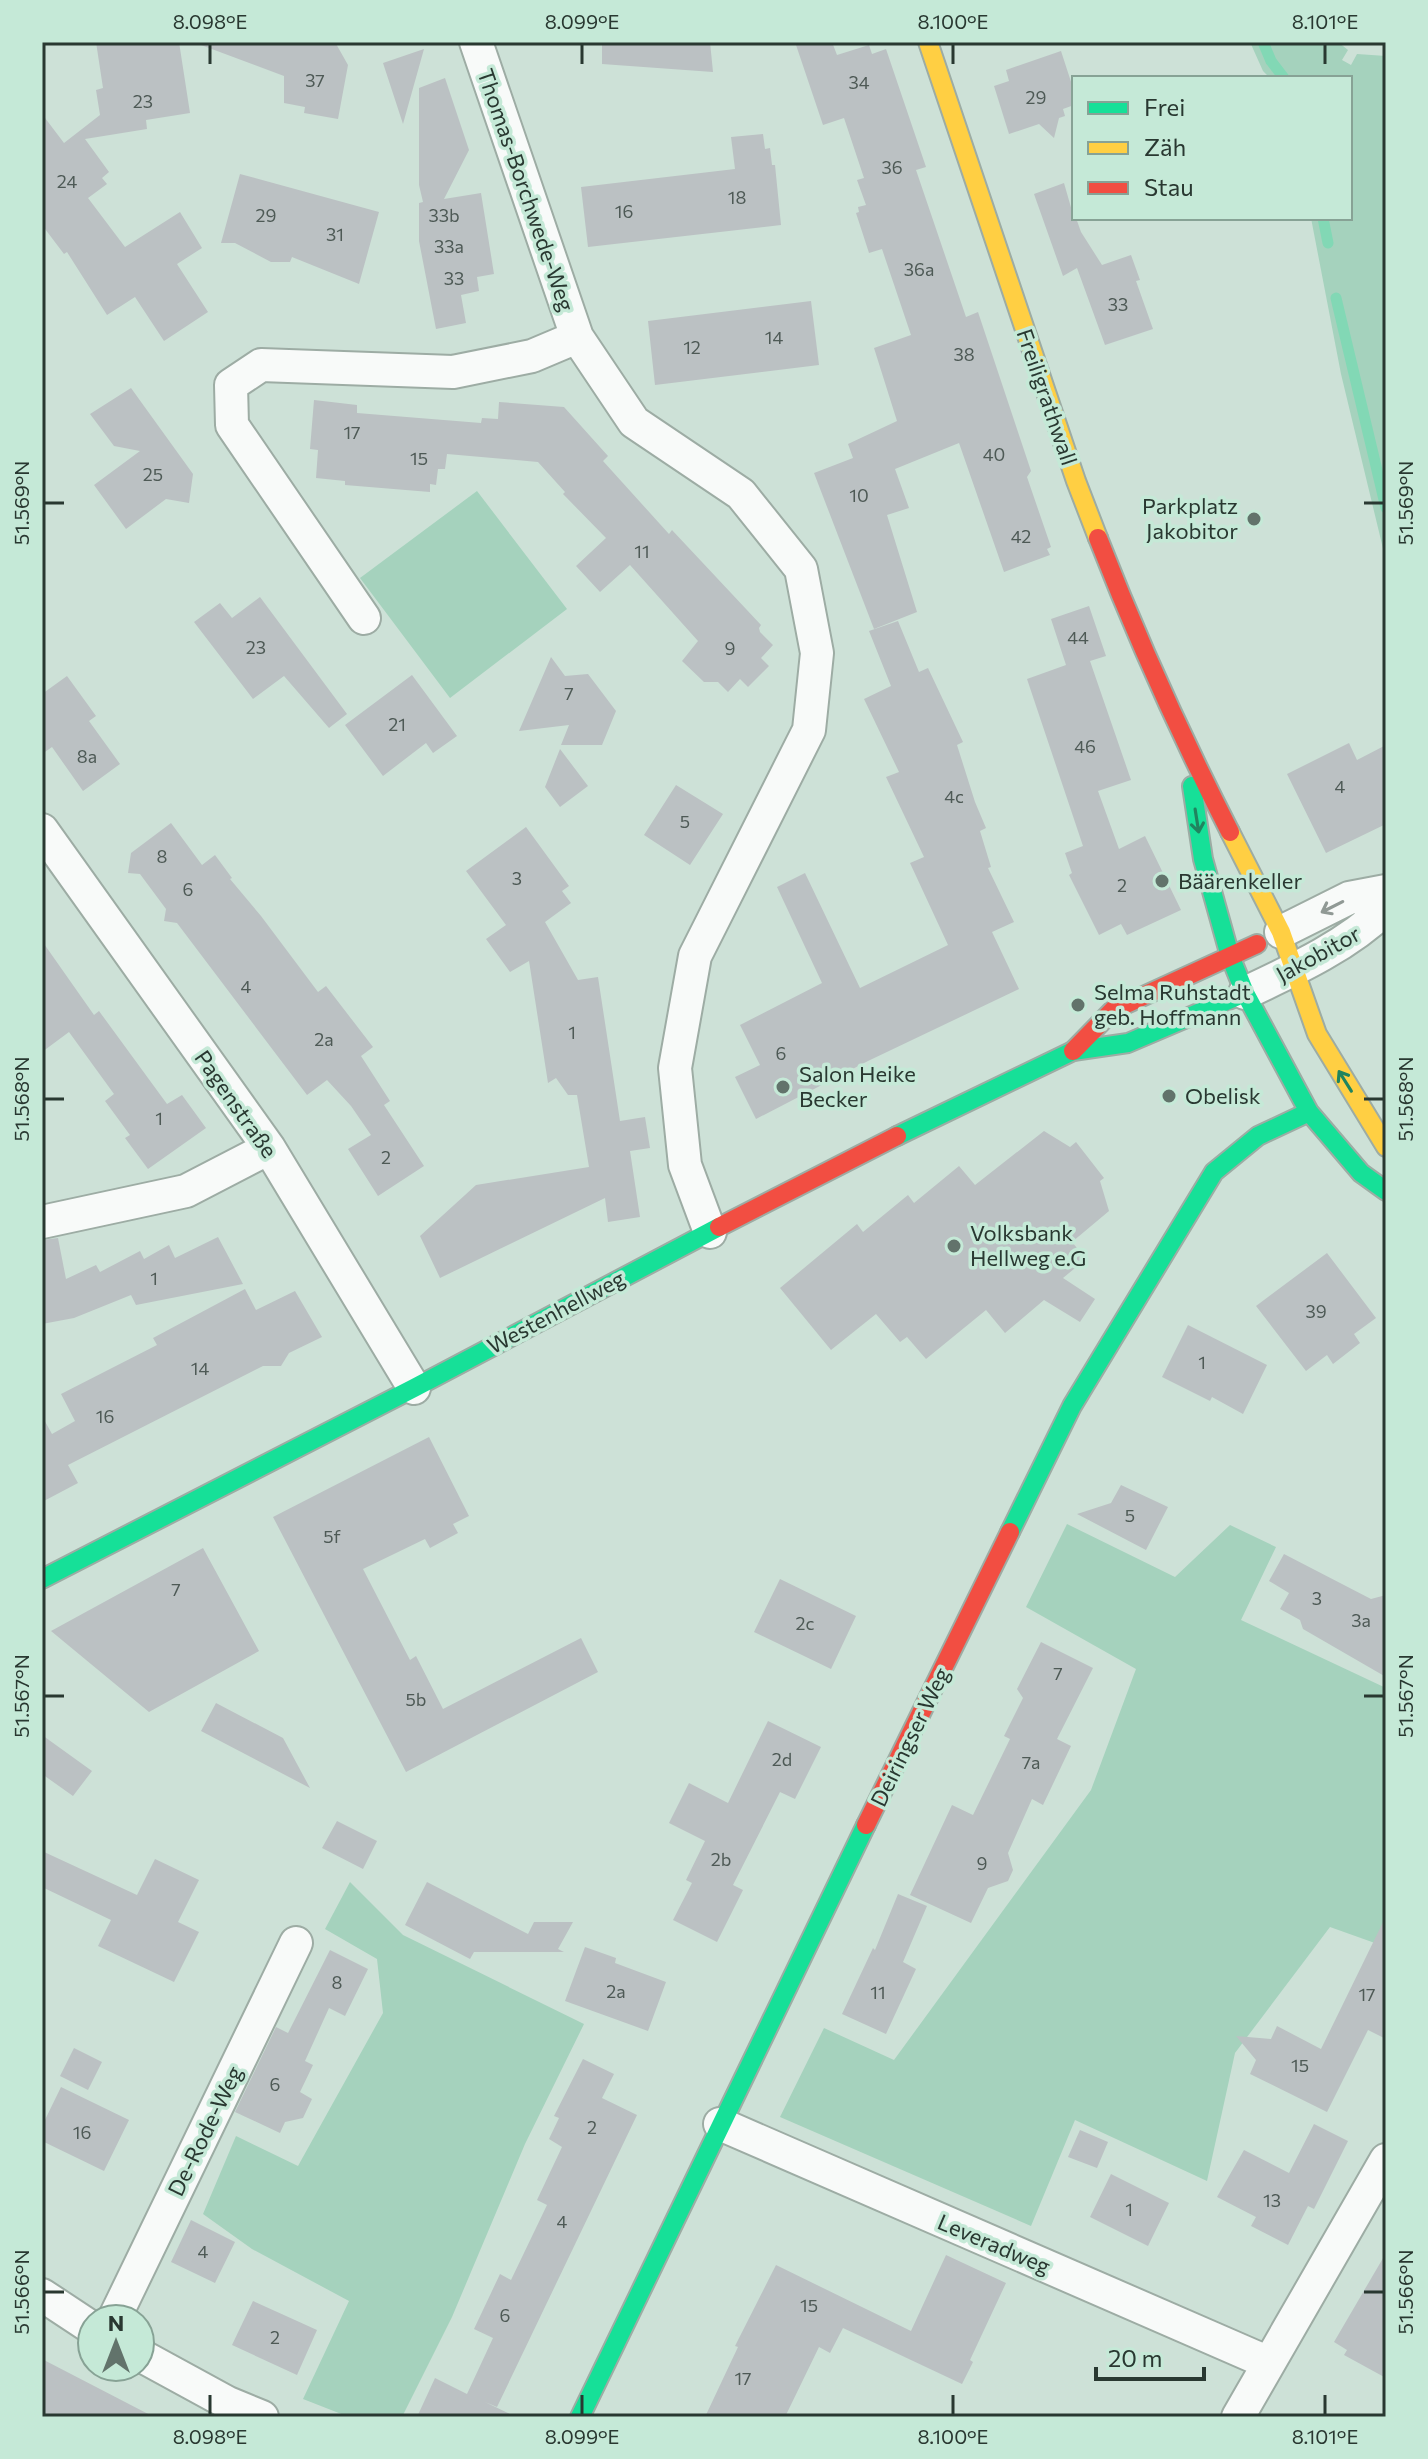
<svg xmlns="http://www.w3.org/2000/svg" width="1428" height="2459" font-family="Commissioner,sans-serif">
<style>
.green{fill:#a5d2bd}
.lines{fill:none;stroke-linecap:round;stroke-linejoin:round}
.stream{stroke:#82d8b5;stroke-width:11}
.building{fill:#bbc1c3}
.street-casing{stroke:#9daca4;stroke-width:36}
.fast-casing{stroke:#9daca4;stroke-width:22}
.slow-casing{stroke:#9daca4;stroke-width:22}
.jam-casing{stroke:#9daca4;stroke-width:22}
.street{stroke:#f8faf9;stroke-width:32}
.fast{stroke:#16e098;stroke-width:18}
.slow{stroke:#ffcf43;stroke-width:18}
.jam{stroke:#f24e42;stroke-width:18}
.oneway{stroke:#20845f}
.oneway2{stroke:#909995}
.ticks{fill:none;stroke:#293831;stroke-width:3}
.poi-dot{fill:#62736b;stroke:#c5e9d7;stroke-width:3}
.labels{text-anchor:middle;stroke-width:7;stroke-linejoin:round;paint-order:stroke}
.number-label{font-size:18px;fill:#4e5a56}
.street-label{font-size:22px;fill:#293831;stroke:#c5e9d7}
.poi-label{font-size:22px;fill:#293831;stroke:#c5e9d7;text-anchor:start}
.neatline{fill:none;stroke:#293831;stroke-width:3}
.ticks-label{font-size:20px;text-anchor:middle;fill:#293831}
</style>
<rect width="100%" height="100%" fill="#cde1d7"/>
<path class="green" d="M1250,42H1338L1348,50L1342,60L1351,65L1357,54L1386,56V561L1341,374L1311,218H1350V78H1270L1263,71Z
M477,491L567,609L450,698L360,578Z
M1067,1524L1175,1577L1230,1525L1276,1547L1241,1620L1386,1688V1947L1330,1927L1235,2053L1207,2181L1075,2120L1031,2226L780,2117L824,2028L894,2060L1091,1790L1136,1669L1026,1607Z
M350,1882L403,1935L584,2024L525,2144L452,2317L402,2417H349L303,2399L349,2301L252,2249L203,2214L236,2136L298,2166L383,2013L377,1959L325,1929Z"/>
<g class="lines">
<path class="stream" d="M1263,42L1271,61L1284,78
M1323,218L1328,243
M1336,298L1386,508"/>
</g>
<path class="building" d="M96,42H179L190,113L146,120L147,129L85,139L109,172L102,178L107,184L88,198L125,247L180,212L202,248L177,264L208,312L164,341L135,297L107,315L67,252L64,254L42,225V114L64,143L100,115L96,90L103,88Z
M201,42H335L348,65L338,119L304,113L305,107L284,103V76L201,45Z
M602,42H710L713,72L602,64Z
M795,42H832L837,55L869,45L872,54L886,49L926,167L916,170L966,317L978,312L1031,471L1027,477L1051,547L1047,549L1050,555L1004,572L959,443L895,469L909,508L887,515L917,612L874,629L814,473L853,458L848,444L897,421L874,348L911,335L882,249L869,253L856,213L859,212L858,207L866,205L857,180L864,178L844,118L823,125Z
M424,49L403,124L383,63Z
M1061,51L1074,91V105L1063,109L1065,116L1059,118L1054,138L1039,124L1009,134L994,86L1009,81L1006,70Z
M445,78L469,150L444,199L481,193L494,274L477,277L479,291L461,295L466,323L436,329L419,241V203L423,202L419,185V88Z
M763,134L765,149L770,148L772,165H775L781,225L588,247L581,187L735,169L731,137Z
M240,174L379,212L359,284L292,257L290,262H271L235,243H221Z
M1064,183L1074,218H1076L1081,232L1102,265L1131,255L1140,280L1136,281L1153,329L1105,345L1077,268L1063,276L1034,194Z
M811,301L819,365L655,385L648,321Z
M131,388L193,474L189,503L166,499L126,529L94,485L140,451L114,446L90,414Z
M314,400L357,405V413L481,423L482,418L498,419L499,402L564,407L608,456L603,461L669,534L672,530L761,625L759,628L760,632L773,645L761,658L769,666L748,687L740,679L728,692L718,682H704L682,661L698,641L630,565L600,592L576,566L606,538L563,494L565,492L538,462L447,454L445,469H438L436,485L430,484V492L345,485V481L316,478L318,450L310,449Z
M260,597L347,714L329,728L284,676L253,699L194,622L220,603L232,618Z
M1089,606L1106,656L1090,661L1131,780L1098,791L1119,849L1145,836L1181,910L1127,935L1121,924L1099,935L1069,875L1072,873L1065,853L1083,846L1027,679L1066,665L1051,619Z
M898,621L919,672L928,668L963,742L957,745L975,802L986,828L980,831L991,867L988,868L1014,922L992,932L1019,989L868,1061L756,1119L735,1077L760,1065L740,1025L822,983L777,887L805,873L860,988L948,945L910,863L924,857L886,777L899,772L864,699L891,686L869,631Z
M551,657L565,676L588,674L616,711L602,745H561L569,725L519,731Z
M412,675L457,736L433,753L426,743L383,776L345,725Z
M67,676L96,716L89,721L120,764L83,791L52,747L42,754V694Z
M1349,743L1357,760L1386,745V824L1326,853L1287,774Z
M560,749L588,786L560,807L545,787Z
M676,785L723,814L690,865L644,835Z
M171,823L202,865L215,855L232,878L230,879L261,916L318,992L326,986L373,1047L361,1056L390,1101L384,1105L424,1166L378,1196L348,1149L371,1135L351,1106L327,1080L307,1095L177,923L164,921L166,909L140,874L128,873L131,853Z
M526,827L569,886L562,891L571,903L545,922L578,980L598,977L620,1121L645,1117L650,1148L630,1151L640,1217L608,1222L605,1198L440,1278L420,1236L476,1185L589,1167L577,1095H568L556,1078L548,1083L529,961L510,972L486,939L506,925L466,871Z
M42,941L94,1015L99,1011L167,1104L182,1095L206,1128L148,1169L125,1138L130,1135L105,1101L114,1094L69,1032L42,1052Z
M1044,1131L1070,1147L1076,1142L1104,1178L1100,1181L1109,1211L1072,1242L1086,1259L1063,1278L1095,1299L1080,1322L1044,1300L1005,1333L986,1310L926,1359L907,1337L900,1342L876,1314L831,1350L780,1288L857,1224L863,1232L908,1195L914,1203L959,1166L975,1185Z
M218,1237L243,1284L136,1305L131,1295L74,1318L42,1324V1240L58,1238L66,1279L96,1265L100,1272L140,1251L144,1259L169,1245L175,1258Z
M1327,1253L1376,1318L1354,1334L1360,1343L1333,1364L1327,1355L1306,1371L1256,1306Z
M245,1289L256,1310L295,1291L322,1337L289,1353L281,1366H263L68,1465L78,1483L42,1502V1416L52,1434L75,1421L61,1394L157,1345L153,1338Z
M1188,1325L1267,1365L1243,1414L1212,1397L1210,1401L1162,1377Z
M429,1437L469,1516L453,1524L458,1533L430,1548L425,1539L363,1569L410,1660L416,1656L443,1709L581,1638L598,1672L406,1772L273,1517Z
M1121,1485L1168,1507L1146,1550L1077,1514L1111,1503Z
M203,1548L259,1651L149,1712L51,1631Z
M1284,1554L1371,1599L1386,1595V1677L1303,1629L1300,1620L1280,1609L1289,1593L1269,1581Z
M780,1579L856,1616L831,1669L754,1632Z
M1041,1642L1093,1668L1057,1739L1071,1746L1043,1805L1032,1799L1008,1853L1013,1870L1008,1881L988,1888L971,1923L910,1895L952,1805L973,1815L1010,1739L1004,1736L1023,1698L1017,1689Z
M216,1703L283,1738L310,1788L201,1731Z
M768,1721L821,1747L795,1799L780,1792L733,1885L743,1890L717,1942L673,1920L692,1883L686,1880L705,1841L669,1823L689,1783L728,1803Z
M42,1735L92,1771L73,1796L42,1774Z
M337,1821L377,1841L363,1869L322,1848Z
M42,1851L137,1895L155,1859L199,1880L178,1922L199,1932L174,1982L98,1946L111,1920L42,1887Z
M427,1882L528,1934L534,1922H573L558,1949L564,1952H474L470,1959L405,1925Z
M898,1894L927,1906L903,1962L916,1969L886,2034L842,2014L873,1948L875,1950Z
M1386,1916V2039L1368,2030L1327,2112L1250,2074L1256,2060L1236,2036L1271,2039L1277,2026L1321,2049Z
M585,1947L616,1958L615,1963L666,1982L648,2031L565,2001Z
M330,1950L368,1969L345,2016L329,2008L305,2061L313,2065L300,2092L312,2099L303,2118L285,2122L280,2133L235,2112L276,2027L288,2033Z
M74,2048L102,2062L88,2090L60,2076Z
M583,2059L614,2074L602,2098L637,2115L497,2407L485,2402L516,2417H417L435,2378L467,2394L493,2338L474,2329L500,2274L511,2280L547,2205L537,2200L562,2147L549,2139L559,2118L554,2116Z
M61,2087L129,2120L104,2171L42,2141V2126Z
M1314,2124L1348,2141L1314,2209L1308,2206L1288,2245L1251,2226L1256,2217L1217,2197L1244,2150L1289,2173Z
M1080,2130L1108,2142L1097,2168L1068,2157Z
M1111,2174L1169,2203L1148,2246L1090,2217Z
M191,2220L235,2242L215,2283L171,2262Z
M1386,2253V2378L1344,2355L1347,2350L1334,2342Z
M946,2255L1006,2283L970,2360L973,2362L962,2384L843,2328L830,2353L819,2347L785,2417H705L738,2347L735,2346L776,2265L911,2331Z
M253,2301L317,2330L297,2375L232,2345Z
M42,2359L154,2417H42Z"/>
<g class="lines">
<defs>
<path id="street" d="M476,42L577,337L634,422L741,494L801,569L817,653L809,730L695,956L675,1068L685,1165L710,1232
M364,618L232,425L231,385L261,365L453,372L532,356L577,337
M42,830L269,1148L414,1388
M1281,932L1349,898L1386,891
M1245,993C1294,970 1347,946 1386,908
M42,1222L186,1191L269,1148
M720,2124L1269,2363
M42,2295L92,2328
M114,2319L296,1943
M140,2355L228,2403L262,2417
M1238,2417L1386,2160"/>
<path id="fast" d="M1192,786L1203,859L1230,956L1245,993L1309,1112L1361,1173L1386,1191
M897,1136L1073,1051L1128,1043L1245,993
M1010,1532L1072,1406L1214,1172L1258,1136L1309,1112
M42,1579L414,1388L719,1227
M580,2417L866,1825"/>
<path id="slow" d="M928,42L1076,481L1098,538
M1230,832L1281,932L1317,1034L1386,1147"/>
<path id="jam" d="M1098,538C1137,638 1181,736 1230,832
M1073,1051L1113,1010L1257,944
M719,1227L897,1136
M866,1825L1010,1532"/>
</defs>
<use href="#street" class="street-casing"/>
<use href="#fast" class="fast-casing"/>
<use href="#slow" class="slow-casing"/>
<use href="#jam" class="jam-casing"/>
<use href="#street" class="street"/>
<use href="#fast" class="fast"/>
<use href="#slow" class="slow"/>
<use href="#jam" class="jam"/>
</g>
<defs><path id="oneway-shaft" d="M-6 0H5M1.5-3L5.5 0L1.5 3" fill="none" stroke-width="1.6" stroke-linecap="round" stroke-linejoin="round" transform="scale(2)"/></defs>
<g class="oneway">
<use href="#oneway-shaft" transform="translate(1197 821) rotate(81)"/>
<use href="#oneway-shaft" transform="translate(1345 1081) rotate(-122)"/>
</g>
<use class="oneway2" href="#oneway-shaft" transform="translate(1332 907) rotate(153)"/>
<path class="ticks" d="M210,44V64M582,44V64M953,44V64M1325,44V64M44,503H64M1364,503H1384M44,1099H64M1364,1099H1384M44,1696H64M1364,1696H1384M44,2292H64M1364,2292H1384M210,2395V2415M582,2395V2415M953,2395V2415M1325,2395V2415"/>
<g class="poi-dot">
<circle cx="1254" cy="519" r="8"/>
<circle cx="1162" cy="881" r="8"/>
<circle cx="1078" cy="1005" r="8"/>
<circle cx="783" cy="1087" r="8"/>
<circle cx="1169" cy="1096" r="8"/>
<circle cx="954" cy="1246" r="8"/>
</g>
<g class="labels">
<g class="number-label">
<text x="315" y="87">37</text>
<text x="859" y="89">34</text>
<text x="1036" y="104">29</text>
<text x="143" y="108">23</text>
<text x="892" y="174">36</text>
<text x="67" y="188">24</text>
<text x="737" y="204">18</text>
<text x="624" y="218">16</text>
<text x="266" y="222">29</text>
<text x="444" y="222">33b</text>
<text x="335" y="241">31</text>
<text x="449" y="253">33a</text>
<text x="919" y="276">36a</text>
<text x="454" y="285">33</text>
<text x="1118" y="311">33</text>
<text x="774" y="344">14</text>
<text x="692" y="354">12</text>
<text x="964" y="361">38</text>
<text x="352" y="439">17</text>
<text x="994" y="461">40</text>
<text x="419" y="465">15</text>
<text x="153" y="481">25</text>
<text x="859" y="502">10</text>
<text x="1021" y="543">42</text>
<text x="642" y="558">11</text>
<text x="1078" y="644">44</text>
<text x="256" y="654">23</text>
<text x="730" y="655">9</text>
<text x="569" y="700">7</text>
<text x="397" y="731">21</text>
<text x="1085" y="753">46</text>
<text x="87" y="763">8a</text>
<text x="1340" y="793">4</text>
<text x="954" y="803">4c</text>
<text x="685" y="828">5</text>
<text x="162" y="863">8</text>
<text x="517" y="885">3</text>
<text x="1122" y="892">2</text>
<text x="188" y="896">6</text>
<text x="246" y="993">4</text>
<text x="572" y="1039">1</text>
<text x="324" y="1046">2a</text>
<text x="781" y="1060">6</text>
<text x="159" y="1125">1</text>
<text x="386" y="1164">2</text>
<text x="154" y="1285">1</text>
<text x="1316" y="1318">39</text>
<text x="1202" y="1369">1</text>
<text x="200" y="1375">14</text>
<text x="105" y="1423">16</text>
<text x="1130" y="1522">5</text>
<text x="332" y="1543">5f</text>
<text x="176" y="1596">7</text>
<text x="1317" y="1605">3</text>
<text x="1361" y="1627">3a</text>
<text x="805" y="1630">2c</text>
<text x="1058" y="1680">7</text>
<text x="416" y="1706">5b</text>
<text x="782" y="1766">2d</text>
<text x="1031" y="1769">7a</text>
<text x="721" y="1866">2b</text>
<text x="982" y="1870">9</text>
<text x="337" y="1989">8</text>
<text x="616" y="1998">2a</text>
<text x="878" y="1999">11</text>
<text x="1367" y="2001">17</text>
<text x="1300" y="2072">15</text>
<text x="275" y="2091">6</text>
<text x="592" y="2134">2</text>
<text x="82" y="2139">16</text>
<text x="1272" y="2207">13</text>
<text x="1129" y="2216">1</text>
<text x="562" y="2228">4</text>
<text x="203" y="2258">4</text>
<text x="809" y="2312">15</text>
<text x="505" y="2322">6</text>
<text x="275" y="2344">2</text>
<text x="743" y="2385">17</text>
</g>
<g class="street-label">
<text transform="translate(526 190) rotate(71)" y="8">Thomas-Borchwede-Weg</text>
<text transform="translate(1047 397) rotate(71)" y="8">Freiligrathwall</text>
<text transform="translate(1318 954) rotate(-29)" y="8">Jakobitor</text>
<text transform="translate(236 1104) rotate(55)" y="8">Pagenstraße</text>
<text transform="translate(556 1312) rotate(-28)" y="8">Westenhellweg</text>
<text transform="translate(910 1737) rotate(-64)" y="8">Deiringser Weg</text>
<text transform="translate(205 2131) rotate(-64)" y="8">De-Rode-Weg</text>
<text transform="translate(994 2244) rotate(23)" y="8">Leveradweg</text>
</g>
<g class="poi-label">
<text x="1238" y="514" text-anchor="end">Parkplatz<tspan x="1238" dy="25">Jakobitor</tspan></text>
<text x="1178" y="889">Bäärenkeller</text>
<text x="1094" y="1000">Selma Ruhstadt<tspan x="1094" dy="25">geb. Hoffmann</tspan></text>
<text x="799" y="1082">Salon Heike<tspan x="799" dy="25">Becker</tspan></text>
<text x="1185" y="1104">Obelisk</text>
<text x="970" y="1241">Volksbank<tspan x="970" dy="25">Hellweg e.G</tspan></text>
</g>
</g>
<rect width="1428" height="2459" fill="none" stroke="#c5e9d7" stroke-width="88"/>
<rect x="1072" y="76" width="280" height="144" fill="#c5e9d7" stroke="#87a295" stroke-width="2"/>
<rect x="1088" y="102" width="40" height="12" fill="#16e098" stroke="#87a295" stroke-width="2"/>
<text x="1144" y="116" font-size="24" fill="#293831">Frei</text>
<rect x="1088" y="142" width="40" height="12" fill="#ffcf43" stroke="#87a295" stroke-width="2"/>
<text x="1144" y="156" font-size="24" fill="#293831">Zäh</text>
<rect x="1088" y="182" width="40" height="12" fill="#f24e42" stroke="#87a295" stroke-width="2"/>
<text x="1144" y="196" font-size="24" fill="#293831">Stau</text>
<g transform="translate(116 2343)"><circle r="38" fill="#c5e9d7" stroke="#87a295" stroke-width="2"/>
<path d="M0-6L14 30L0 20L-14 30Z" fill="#62736b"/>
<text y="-12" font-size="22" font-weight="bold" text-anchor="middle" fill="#293831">N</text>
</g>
<path d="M1096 2367v12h108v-12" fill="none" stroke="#293831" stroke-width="4"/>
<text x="1108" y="2367" font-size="24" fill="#293831" stroke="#c5e9d7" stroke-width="6" paint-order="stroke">20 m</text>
<rect x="44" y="44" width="1340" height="2371" class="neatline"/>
<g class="ticks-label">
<text x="210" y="29">8.098°E</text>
<text x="582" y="29">8.099°E</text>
<text x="953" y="29">8.100°E</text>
<text x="1325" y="29">8.101°E</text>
<text transform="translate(22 503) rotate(-90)" y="7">51.569°N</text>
<text transform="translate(1406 503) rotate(-90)" y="7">51.569°N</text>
<text transform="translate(22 1099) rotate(-90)" y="7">51.568°N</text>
<text transform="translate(1406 1099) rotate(-90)" y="7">51.568°N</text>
<text transform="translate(22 1696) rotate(-90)" y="7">51.567°N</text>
<text transform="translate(1406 1696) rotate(-90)" y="7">51.567°N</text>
<text transform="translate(22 2292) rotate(-90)" y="7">51.566°N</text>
<text transform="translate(1406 2292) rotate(-90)" y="7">51.566°N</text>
<text x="210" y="2444">8.098°E</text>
<text x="582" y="2444">8.099°E</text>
<text x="953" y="2444">8.100°E</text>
<text x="1325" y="2444">8.101°E</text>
</g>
</svg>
